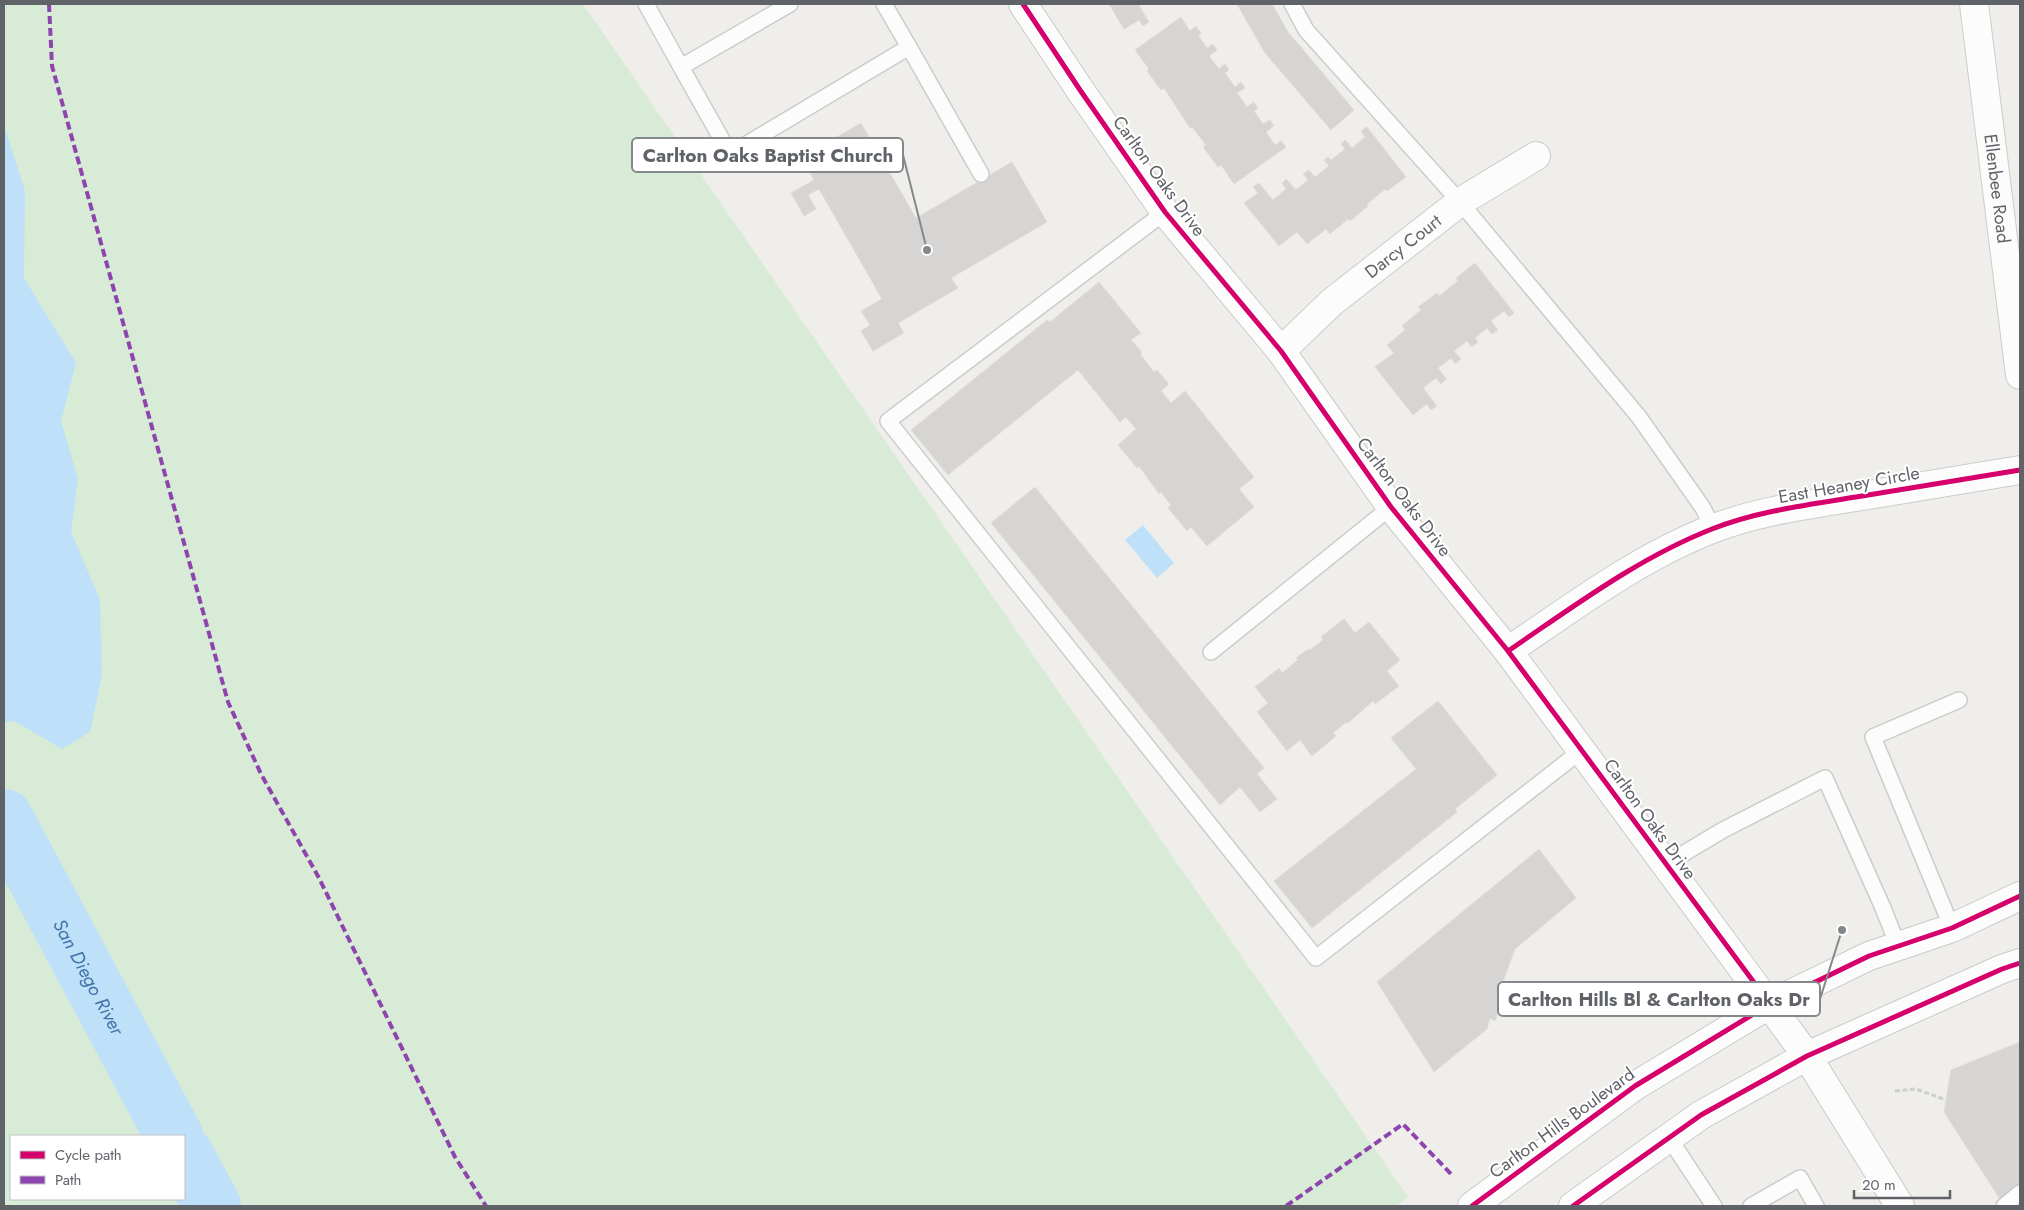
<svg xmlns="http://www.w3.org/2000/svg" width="2024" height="1210" font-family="Jost,sans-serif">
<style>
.green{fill:#d8ebd6;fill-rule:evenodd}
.water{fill:#bfe0f9}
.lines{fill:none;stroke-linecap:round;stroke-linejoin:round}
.river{stroke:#bfe0f9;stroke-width:58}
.building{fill:#d6d5d3;stroke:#deddd9}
.lane-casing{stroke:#cbcccc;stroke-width:18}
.street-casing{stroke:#cbcccc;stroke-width:30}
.secondary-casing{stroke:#cacacb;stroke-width:30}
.path{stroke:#cacfcc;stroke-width:3;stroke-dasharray:5 2.5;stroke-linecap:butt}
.lane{stroke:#fdfcfc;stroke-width:15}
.street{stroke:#fdfcfc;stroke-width:28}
.secondary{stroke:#fdfcfc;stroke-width:28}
.quiet{stroke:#8e44ad;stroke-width:4;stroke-dasharray:8 4;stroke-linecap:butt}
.cycleway-casing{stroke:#fff;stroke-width:8}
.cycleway{stroke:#d6006c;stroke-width:5}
.labels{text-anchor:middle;stroke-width:4;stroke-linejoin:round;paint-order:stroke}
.street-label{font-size:18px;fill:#5f6368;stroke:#fff}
.water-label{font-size:19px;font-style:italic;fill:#4174aa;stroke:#fff}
.leader{fill:none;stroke:#84888a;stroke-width:2}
.callout-dot{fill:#84888a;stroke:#fff;stroke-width:2}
.callout{fill:#fff;stroke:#84888a;stroke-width:2}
.callout-label{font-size:19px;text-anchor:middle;font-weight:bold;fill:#5f6368}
</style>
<rect width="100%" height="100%" fill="#efeeea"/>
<path class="green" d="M4,4H583L1408,1197L1396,1206H4ZM11,1136H184V1199H11Z"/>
<path class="water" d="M4,125L25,191L24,278L76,363L61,421L78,479L71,532L100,600L102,675L90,732L62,749L14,721L4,722Z
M1143,525L1174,563L1157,578L1125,540Z"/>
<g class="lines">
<g class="river">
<path id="s1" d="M4,818L174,1136"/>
<path d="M184,1154L212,1206"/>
</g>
</g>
<path class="building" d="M1109,4H1138L1149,22L1143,26L1139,20L1124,29Z
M1237,4H1272L1288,32L1354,110L1331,130L1265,53Z
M1181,17L1190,31L1196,26L1201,33L1198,35L1207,48L1213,44L1217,50L1209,56L1219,69L1225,64L1229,70L1225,73L1235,87L1241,82L1245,88L1237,93L1247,107L1254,102L1258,108L1254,111L1263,124L1270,120L1274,126L1266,132L1275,145L1281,141L1286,147L1234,184L1221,165L1218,167L1203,147L1206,145L1192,127L1190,128L1164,88L1161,90L1147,71L1149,69L1135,50Z
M861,123L916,218L1012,162L1047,222L951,278L958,288L898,323L904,333L873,351L861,331L870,325L861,311L882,299L819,189L808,195L816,209L804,216L791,193L814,180L801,158Z
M1367,127L1406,177L1387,191L1385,189L1367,204L1368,206L1350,221L1348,219L1330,234L1326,229L1307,244L1297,232L1279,246L1244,203L1258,193L1253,187L1259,183L1273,200L1286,189L1282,183L1286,179L1296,190L1308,180L1303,174L1309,170L1315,177L1329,166L1324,160L1328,157L1331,160L1345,149L1341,144L1345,140L1352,148L1365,137L1361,131Z
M1475,263L1514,313L1509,317L1504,311L1491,321L1498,330L1492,334L1487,328L1475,338L1478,342L1472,347L1467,341L1454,351L1461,359L1455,364L1451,358L1438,368L1446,379L1441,384L1436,378L1423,388L1437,406L1431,410L1427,404L1413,415L1375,367L1394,353L1387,345L1405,330L1402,326L1421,310L1418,307L1437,293L1439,296L1458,281L1456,278Z
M1099,282L1141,333L1131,340L1142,352L1140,354L1154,372L1157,370L1169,384L1161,391L1171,403L1185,391L1254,477L1239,489L1254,507L1207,546L1191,527L1187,531L1168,508L1171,505L1161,492L1159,494L1139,466L1137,468L1118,445L1136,429L1126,417L1120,422L1078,370L948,475L911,430L1047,320L1050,322Z
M1035,487L1264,768L1257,774L1277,799L1260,812L1240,787L1220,805L991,523Z
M1344,619L1355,633L1369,622L1400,660L1387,671L1399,686L1375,704L1373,701L1348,723L1346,722L1333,733L1336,736L1312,756L1300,740L1287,751L1257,712L1268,703L1255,687L1279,668L1282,673L1298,660L1296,658L1308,649L1310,650L1323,640L1321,637Z
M1438,701L1497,775L1455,809L1457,812L1312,928L1274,881L1416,769L1391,738Z
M1539,849L1576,898L1515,949L1501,987L1507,991L1495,1021L1490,1018L1487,1029L1434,1072L1377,982Z
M2020,1042V1185L2000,1199L1944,1112L1951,1070Z"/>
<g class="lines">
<defs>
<path id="lane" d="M646,4L681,67L790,4
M1292,4L1306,30L1460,202L1639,417L1703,508L1713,529
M909,47L981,174
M681,67L730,154L909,47L884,4
M1165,212L888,421L1316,958L1582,750
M1211,652L1391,507
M1666,864L1723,830L1825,778L1883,908L1898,946
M1952,928L1873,737L1959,700
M1669,1138L1714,1206
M1751,1206L1800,1178L1816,1206
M2004,1206L2020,1193"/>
<g id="street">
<path id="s2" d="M1974,4L2020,375"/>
<path id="s3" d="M1281,351L1332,302L1460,202L1536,156"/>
<path d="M1508,651C1573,607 1638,558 1712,529C1758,511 1807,505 1856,497C1911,488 1965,479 2020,470"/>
</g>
<path id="secondary" d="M1023,4L1080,90L1165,212L1281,351L1391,507L1508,651L1807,1056L1900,1206
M1472,1206L1635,1086L1770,1004L1869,956L1952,928L2020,896
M1573,1206L1701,1115L1807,1056L2002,969L2020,963"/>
</defs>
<use href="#lane" class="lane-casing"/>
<use href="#street" class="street-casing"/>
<use href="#secondary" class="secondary-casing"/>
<path class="path" d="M1895,1091L1916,1089L1946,1100"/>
<use href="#lane" class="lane"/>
<use href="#street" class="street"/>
<use href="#secondary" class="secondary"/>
<path class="quiet" d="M49,4L52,66L228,702L261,774L319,878L455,1157L486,1206
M1286,1206L1403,1124L1452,1175"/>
<defs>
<path id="cycleway" d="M1023,4L1080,90L1165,212L1281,351L1391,507L1508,651L1770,1004
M1508,651C1573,607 1638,558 1712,529C1758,511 1807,505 1856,497C1911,488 1965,479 2020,470
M1472,1206L1635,1086L1770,1004L1869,956L1952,928L2020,896
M1573,1206L1701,1115L1807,1056L2002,969L2020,963"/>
</defs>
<use href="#cycleway" class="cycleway-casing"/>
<use href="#cycleway" class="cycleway"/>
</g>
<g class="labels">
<g class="street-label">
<text transform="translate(1159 176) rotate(54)" y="6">Carlton Oaks Drive</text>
<text dy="6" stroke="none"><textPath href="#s2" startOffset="186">Ellenbee Road</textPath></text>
<text dy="6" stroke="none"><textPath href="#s3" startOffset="161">Darcy Court</textPath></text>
<text transform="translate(1849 485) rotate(-10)" y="6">East Heaney Circle</text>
<text transform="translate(1404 497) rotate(53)" y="6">Carlton Oaks Drive</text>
<text transform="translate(1650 819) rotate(54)" y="6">Carlton Oaks Drive</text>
<text transform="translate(1562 1123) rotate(-36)" y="6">Carlton Hills Boulevard</text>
</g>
<g class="water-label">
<text dy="7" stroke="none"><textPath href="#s1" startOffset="180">San Diego River</textPath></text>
</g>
</g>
<path class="leader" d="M927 250L903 155M1842 930L1820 999"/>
<g class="callout-dot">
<circle cx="927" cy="250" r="5"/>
<circle cx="1842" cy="930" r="5"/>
</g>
<g class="callout">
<rect x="632" y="138" width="271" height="34" rx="5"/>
<rect x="1498" y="982" width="322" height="34" rx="5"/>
</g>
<g class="callout-label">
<text x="768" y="162">Carlton Oaks Baptist Church</text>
<text x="1659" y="1006">Carlton Hills Bl &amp; Carlton Oaks Dr</text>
</g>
<rect width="2024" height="1210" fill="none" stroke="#5f6368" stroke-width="10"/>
<rect x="10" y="1135" width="175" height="65" fill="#ffffff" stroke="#bfc1c3"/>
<rect x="20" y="1151" width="25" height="8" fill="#d6006c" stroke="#bfc1c3"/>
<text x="55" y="1160" font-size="15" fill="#5f6368">Cycle path</text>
<rect x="20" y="1176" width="25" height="8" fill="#8e44ad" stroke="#bfc1c3"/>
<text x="55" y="1185" font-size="15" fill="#5f6368">Path</text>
<path d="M1854 1190v8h96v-8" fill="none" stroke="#5f6368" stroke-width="2.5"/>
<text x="1862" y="1190" font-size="15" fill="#5f6368" stroke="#ffffff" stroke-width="4" paint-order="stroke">20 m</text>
</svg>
